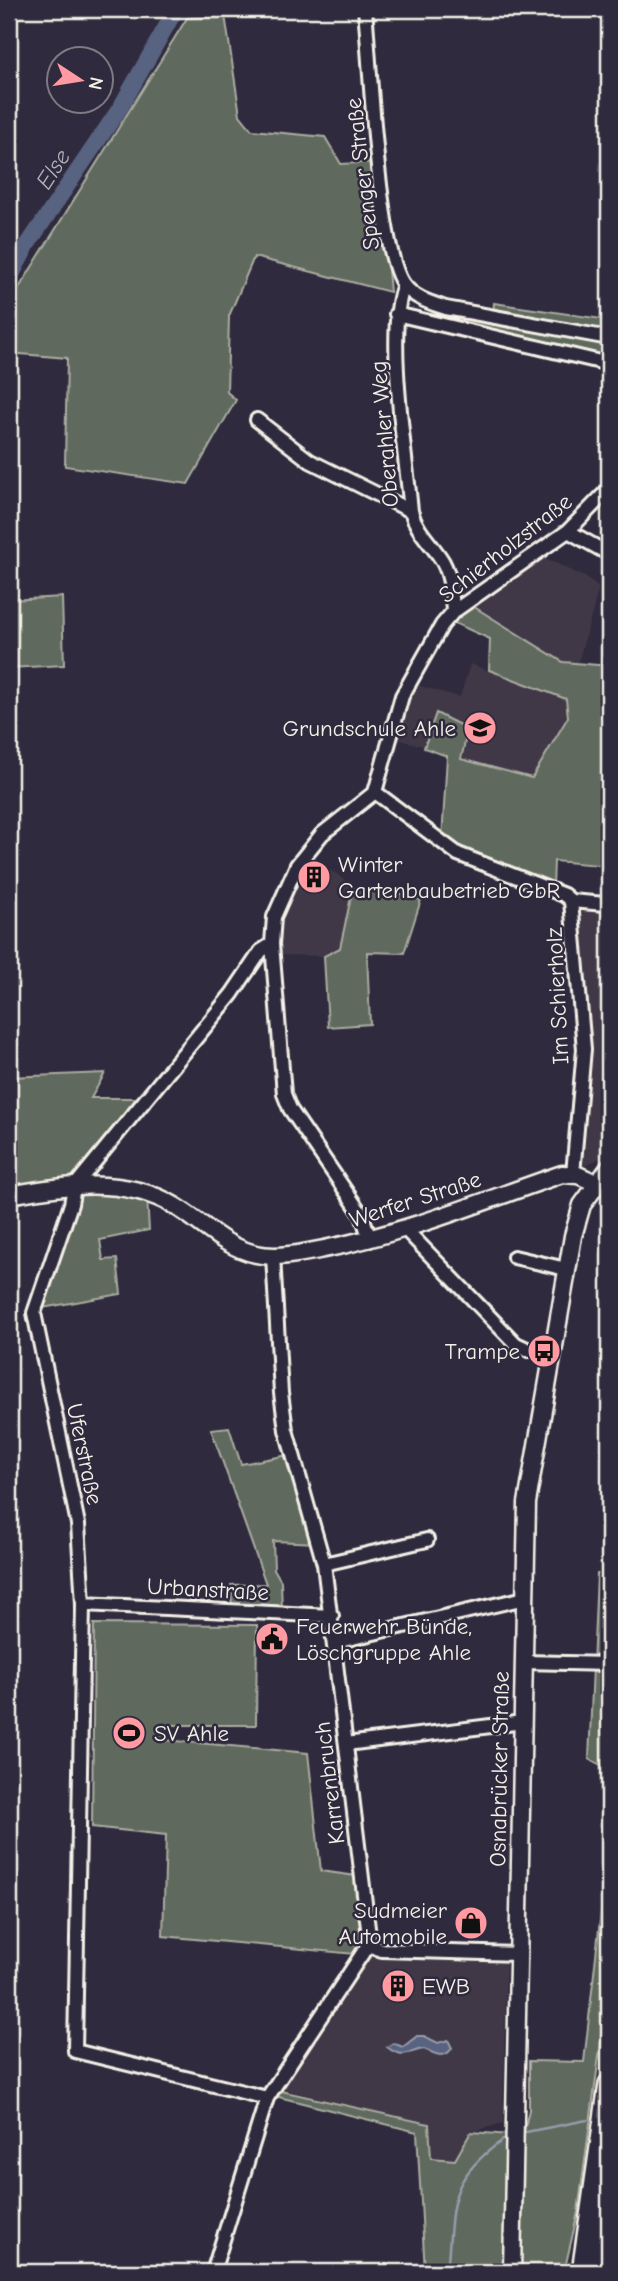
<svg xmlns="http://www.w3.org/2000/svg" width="618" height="2281" font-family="'Comic Neue',sans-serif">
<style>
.built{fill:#413746}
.green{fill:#60695d;stroke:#aaada2;stroke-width:2}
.water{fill:#586481;stroke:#969caa;stroke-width:2}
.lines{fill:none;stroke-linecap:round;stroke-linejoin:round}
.stream{stroke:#969caa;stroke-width:2.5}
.river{stroke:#586481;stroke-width:16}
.minor-casing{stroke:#f4f1e8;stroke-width:18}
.major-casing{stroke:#f4f1e8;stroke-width:21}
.highway-casing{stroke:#f4f1e8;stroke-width:24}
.minor{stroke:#2f2a3d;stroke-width:12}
.major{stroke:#2f2a3d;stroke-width:16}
.highway{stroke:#2f2a3d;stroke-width:19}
.labels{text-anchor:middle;stroke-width:5;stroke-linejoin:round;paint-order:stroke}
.street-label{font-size:23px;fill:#f4f1e8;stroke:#2f2a3d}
.poi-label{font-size:23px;fill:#f4f1e8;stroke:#2f2a3d;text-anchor:start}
.water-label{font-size:24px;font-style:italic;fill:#aeb2ba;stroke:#2f2a3d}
</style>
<rect width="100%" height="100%" fill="#2f2a3d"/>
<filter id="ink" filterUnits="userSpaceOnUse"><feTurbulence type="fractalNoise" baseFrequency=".0143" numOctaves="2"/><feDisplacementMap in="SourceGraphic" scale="14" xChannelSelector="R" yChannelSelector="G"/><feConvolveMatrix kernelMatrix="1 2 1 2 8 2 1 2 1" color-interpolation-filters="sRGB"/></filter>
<g filter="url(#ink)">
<path class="built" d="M541,556L585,577L599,588L578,663L563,662L471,605Z
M470,664L566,699L568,717L532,778L395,738L413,684L460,697Z
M309,860L337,874L353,888L340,948L324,956L278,955V936L294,881Z
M576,906L609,907V1153L583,1167L576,1161L582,1093Z
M355,1954L501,1958L506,1961L503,2123L471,2132L455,2160L430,2158L429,2124L265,2085Z"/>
<path class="green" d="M225,15L240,115L252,130L325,137L341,164L378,162L390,292L254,257L229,316L227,392L236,400L188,484L65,466L67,358L9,353V304L187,18Z
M494,303L609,320V360L462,326L463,319L492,324Z
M62,597L64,665L9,668V600Z
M471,605L563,662L609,666V866L554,861L553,888L442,839L447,756L424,748L436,713L468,729L461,759L532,778L568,717L566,699L489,670L490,639L452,622Z
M353,888L386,889L421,900L404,953L367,952L370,1024L328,1027L324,956L340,948Z
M105,1073L91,1098H143L73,1181L9,1189V1077Z
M78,1191L147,1197L149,1230L100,1240L103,1260L117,1259L121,1294L37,1309Z
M229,1427L241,1464L289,1455L317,1543L273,1541L274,1569L281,1581L282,1611L232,1609L231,1585L266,1584L211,1429Z
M597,1574L609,1575V1769L589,1759Z
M94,1624L257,1625L256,1725H165V1740L308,1753L321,1871L356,1876L364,1938L355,1954L163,1936L166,1835L92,1827Z
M609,1840V1982L578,2212L564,2272H425L417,2132L271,2095L277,2090L429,2124L431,2158L455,2160L471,2132L523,2136L529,2110V2061L584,2062Z"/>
<path class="water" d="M417,2036H424L438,2043L448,2040L452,2048C444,2061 434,2053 424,2049C407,2052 402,2059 387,2047L393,2043L403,2047Z"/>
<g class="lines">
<path class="stream" d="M521,2133L587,2120
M447,2272C454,2206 444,2182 503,2140"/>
<path class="river" d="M9,280L28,244L120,108L176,9"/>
<defs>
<path id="minor" d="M365,9C370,61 378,252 404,285C415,299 431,303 446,308L609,338
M404,285C385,330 406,457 411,511C417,533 432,543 443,562C451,577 452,595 453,612
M396,314L609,364
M257,420L310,461L411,511
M568,531L609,554
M375,792L458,854L564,895L571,901L584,1049L573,1174
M571,901L605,904
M406,1230L516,1344L529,1350
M370,1240L362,1215L290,1109L284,1094L272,944L274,917L297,865L322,834L375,792L402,696L442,625L453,612L568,531L609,489
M514,1257L566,1269
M324,1564L427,1540
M83,1604L332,1616
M335,1642L525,1598
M524,1662L609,1664
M346,1744L523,1722
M368,1945L382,1950L518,1954
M267,2098L75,2051L83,1604L78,1524L34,1313L71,1204L74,1187L232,994L261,951L272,944
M213,2272L267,2098L368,1945L369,1936L324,1564L286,1430L281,1393L273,1256"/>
<path id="major" d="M9,1195C63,1185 125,1176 175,1206C202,1222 224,1247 256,1254C278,1259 303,1253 324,1249C406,1233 483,1201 562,1174L578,1175L596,1183
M512,2272L527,1503L573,1236L582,1205L609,1168"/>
<path id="highway" d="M582,2272L609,2084
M598,2272L609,2195"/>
</defs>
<use href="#minor" class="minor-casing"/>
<use href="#major" class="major-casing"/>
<use href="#highway" class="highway-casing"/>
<use href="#minor" class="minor"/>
<use href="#major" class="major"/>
<use href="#highway" class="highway"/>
</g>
</g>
<defs>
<symbol id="school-disc" viewBox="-11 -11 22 22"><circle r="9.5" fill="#ff9aa2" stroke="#2f2a3d"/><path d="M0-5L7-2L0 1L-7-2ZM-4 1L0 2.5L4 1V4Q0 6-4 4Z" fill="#111"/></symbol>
<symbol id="building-disc" viewBox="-11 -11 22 22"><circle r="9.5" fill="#ff9aa2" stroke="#2f2a3d"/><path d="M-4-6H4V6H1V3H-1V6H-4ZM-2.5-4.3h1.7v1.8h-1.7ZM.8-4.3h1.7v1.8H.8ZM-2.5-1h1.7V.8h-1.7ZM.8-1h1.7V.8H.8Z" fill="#111"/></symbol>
<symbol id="bus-disc" viewBox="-11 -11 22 22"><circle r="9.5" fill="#ff9aa2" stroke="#2f2a3d"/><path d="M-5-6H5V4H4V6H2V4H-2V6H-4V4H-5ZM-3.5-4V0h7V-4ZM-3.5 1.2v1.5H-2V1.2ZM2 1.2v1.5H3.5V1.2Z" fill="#111"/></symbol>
<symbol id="civic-disc" viewBox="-11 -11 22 22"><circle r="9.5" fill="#ff9aa2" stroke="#2f2a3d"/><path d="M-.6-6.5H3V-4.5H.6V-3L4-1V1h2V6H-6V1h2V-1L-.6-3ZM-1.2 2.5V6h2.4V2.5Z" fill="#111"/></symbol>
<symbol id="stadium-disc" viewBox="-11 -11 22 22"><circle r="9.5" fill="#ff9aa2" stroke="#2f2a3d"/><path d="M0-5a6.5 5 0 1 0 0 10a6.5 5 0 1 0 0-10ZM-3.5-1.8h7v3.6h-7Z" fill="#111"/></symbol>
<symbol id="shop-disc" viewBox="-11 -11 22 22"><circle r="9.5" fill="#ff9aa2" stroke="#2f2a3d"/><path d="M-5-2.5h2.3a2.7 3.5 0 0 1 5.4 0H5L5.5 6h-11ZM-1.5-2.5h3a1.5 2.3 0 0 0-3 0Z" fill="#111"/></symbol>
</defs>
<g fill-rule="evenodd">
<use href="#school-disc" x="461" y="709" width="38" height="38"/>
<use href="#building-disc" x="295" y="858" width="38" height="38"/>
<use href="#bus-disc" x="525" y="1332" width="38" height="38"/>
<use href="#civic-disc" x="253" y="1620" width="38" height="38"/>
<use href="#stadium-disc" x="110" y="1714" width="38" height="38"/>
<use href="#shop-disc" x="452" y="1904" width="38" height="38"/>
<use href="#building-disc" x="379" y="1967" width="38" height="38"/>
</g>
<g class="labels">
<g class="street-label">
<text transform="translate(362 174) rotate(-97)" y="8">Spenger Straße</text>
<text transform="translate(384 434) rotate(-95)" y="8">Oberahler Weg</text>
<text transform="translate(505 548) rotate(-38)" y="8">Schierholzstraße</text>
<text transform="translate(557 996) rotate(-93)" y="8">Im Schierholz</text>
<text transform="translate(415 1199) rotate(-18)" y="8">Werfer Straße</text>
<text transform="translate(85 1454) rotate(78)" y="8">Uferstraße</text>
<text transform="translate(208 1589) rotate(3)" y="8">Urbanstraße</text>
<text transform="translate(499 1769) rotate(-89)" y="8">Osnabrücker Straße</text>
<text transform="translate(329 1783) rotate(-97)" y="8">Karrenbruch</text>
</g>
<g class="poi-label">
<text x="456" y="736" text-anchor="end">Grundschule Ahle</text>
<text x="338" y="872">Winter<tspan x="338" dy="26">Gartenbaubetrieb GbR</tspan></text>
<text x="520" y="1359" text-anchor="end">Trampe</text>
<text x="296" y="1634">Feuerwehr Bünde,<tspan x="296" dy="26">Löschgruppe Ahle</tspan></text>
<text x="154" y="1741">SV Ahle</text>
<text x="447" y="1918" text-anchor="end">Sudmeier<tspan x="447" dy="26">Automobile</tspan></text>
<text x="422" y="1994">EWB</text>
</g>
<g class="water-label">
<text transform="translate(53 169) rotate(-57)" y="8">Else</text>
</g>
</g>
<rect width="618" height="2281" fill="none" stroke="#2f2a3d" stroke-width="35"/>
<rect x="18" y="18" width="583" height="2246" fill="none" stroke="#f4f1e8" stroke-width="2.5" filter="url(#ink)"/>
<g transform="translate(80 80) rotate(102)"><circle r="33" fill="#2f2a3d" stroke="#7e7a81" stroke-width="2"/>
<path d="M0-5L12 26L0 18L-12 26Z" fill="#ff9aa2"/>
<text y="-10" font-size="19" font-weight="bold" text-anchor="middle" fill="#f4f1e8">N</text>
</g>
</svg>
